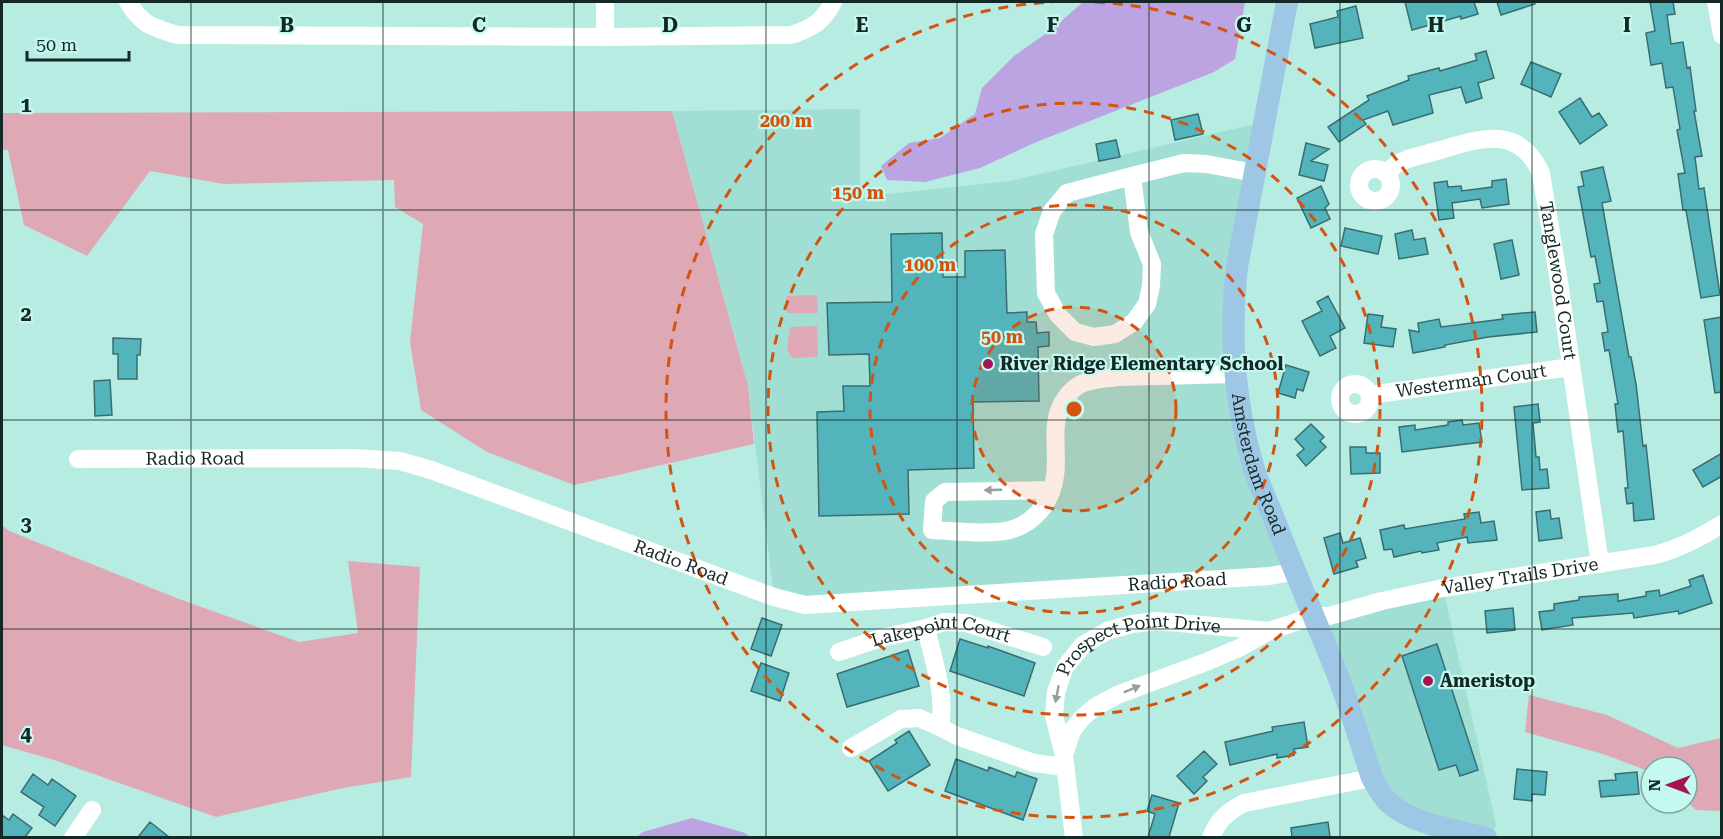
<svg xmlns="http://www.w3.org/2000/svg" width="1723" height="839" font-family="'Roboto Serif',serif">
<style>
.built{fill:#a1dfd4}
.green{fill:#dea8b5}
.water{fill:#bca3e1}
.building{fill:#53b4bc;stroke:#396d71;stroke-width:1.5}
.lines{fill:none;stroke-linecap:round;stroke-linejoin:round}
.minor{stroke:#fff;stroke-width:18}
.major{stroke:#9ec7e5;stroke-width:22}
.oneway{fill:#959f9d}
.grid{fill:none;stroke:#142926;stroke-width:1.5;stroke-opacity:0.55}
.ring{fill:none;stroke:#d3540f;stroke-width:3;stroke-dasharray:10 8}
.poi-dot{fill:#a61553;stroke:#c4f9f0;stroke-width:2}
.labels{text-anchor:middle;stroke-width:4.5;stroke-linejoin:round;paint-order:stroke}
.street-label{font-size:18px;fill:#142926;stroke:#c4f9f0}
.poi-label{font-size:18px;font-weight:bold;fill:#142926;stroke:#c4f9f0;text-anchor:start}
.grid-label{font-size:20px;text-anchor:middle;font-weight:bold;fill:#142926;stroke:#c4f9f0;stroke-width:4.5;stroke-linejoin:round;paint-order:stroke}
.centre{fill:#d3540f;stroke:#c4f9f0;stroke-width:3}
.ring-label{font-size:18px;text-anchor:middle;font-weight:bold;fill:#d3540f;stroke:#c4f9f0;stroke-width:4.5;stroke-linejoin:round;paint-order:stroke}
</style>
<rect width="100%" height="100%" fill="#b7ece2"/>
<path class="built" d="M860,109V197L1010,181L1264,122L1233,355L1294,570L1270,576L774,597L748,386L672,111Z
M1443,588L1496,825L1492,837L1397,809L1314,616Z"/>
<path class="green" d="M672,111L748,386L754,444L574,485L487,452L421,410L410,342L423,224L395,207L394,180L224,184L150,171L87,256L24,225L8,150H2V113Z
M817,295L818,313H787L786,296Z
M817,326L818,356L816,357L792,358L787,349L790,327Z
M2,525L9,531L179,599L299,642L358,633L348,561L420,567L411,777L343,788L216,817L54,760L2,745Z
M1529,695L1607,715L1678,748L1721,738V811L1696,810L1687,802V767H1651V772L1603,754L1525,732Z"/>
<path class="water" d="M1083,2H1245L1235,59L1214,72L1034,143L980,168L925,182L887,180L881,166L909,143L940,138L975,114L982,88L1014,56L1051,30Z
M692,818L745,833L750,837H636L643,832Z"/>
<path class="building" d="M1405,2H1474L1478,14L1461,19V16L1412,30Z
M1497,2H1535V4L1501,15Z
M1650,2H1673L1675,14L1667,15L1671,44L1683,42L1687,68L1690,67L1696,111H1694L1702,156L1695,157L1699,189L1704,188L1720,295L1701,298L1686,210H1683L1678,174L1685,173L1677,130L1680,129L1673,87L1666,88L1662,63L1651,65L1646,33L1655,31Z
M1356,6L1363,38L1315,48L1310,24L1338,17L1337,11Z
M1486,51L1494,78L1478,83L1482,98L1466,103L1461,87L1429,95L1433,113L1393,125L1388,111L1363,120L1366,124L1339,142L1328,127L1369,100L1367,96L1409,80L1408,76L1439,68L1440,71L1477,60L1475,54Z
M1531,62L1561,74L1551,97L1521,84Z
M1580,98L1592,117L1599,113L1607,125L1580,144L1559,112Z
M1198,114L1203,134L1175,140L1171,120Z
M1116,140L1120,157L1099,161L1096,144Z
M1306,143L1329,149L1311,161L1328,165L1324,181L1299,175Z
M1603,167L1611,201L1602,203L1629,357H1631L1636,384L1643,446L1646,445L1654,519L1634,521L1633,503L1627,504L1625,488H1628L1623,431L1618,432L1615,404H1618L1609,350L1605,351L1602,333L1608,332L1603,301L1597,302L1594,284L1600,283L1595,256L1591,257L1578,187L1584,186L1581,172Z
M1506,179L1509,204L1482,208L1480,199L1452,203L1454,218L1439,220L1434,183L1447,181L1448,187L1461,186L1462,191L1492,187V181Z
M1321,186L1329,204L1325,208L1330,219L1311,228L1297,198Z
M1345,228L1382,236L1378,254L1341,246Z
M1412,230L1414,240L1425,238L1428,254L1399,259L1395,234Z
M942,233L943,277H965V251L1005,250L1007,313L1027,312V322H1036L1037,333L1049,332V346L1038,347L1039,401L973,402L974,468L908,470L909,514L819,516L817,412L844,411L843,386H870L869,354L829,355L827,303L892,302L891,234Z
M1512,240L1519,275L1501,279L1494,244Z
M1328,296L1345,328L1330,336L1336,348L1320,356L1302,321L1322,311L1317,302Z
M1535,312L1537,332L1488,337L1445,345V347L1413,353L1409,330L1419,332L1418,323L1439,319L1441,327L1503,319L1502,315Z
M1368,314L1383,316L1381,327L1396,329L1393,347L1364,343Z
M1722,317V392L1715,393L1704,320Z
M113,338L141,339L140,355H137V379H118V354H113Z
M1286,365L1309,372L1303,391L1297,389L1295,398L1278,393Z
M110,380L112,415L95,416L94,381Z
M1538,404L1540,422L1533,423L1536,457H1539L1540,470L1547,469L1549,488L1522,490L1514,407Z
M1462,420L1463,425L1479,423L1482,442L1402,452L1399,427L1415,425V430L1448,425V422Z
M1311,424L1324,437L1320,441L1326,447L1306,466L1297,455L1304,449L1295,439Z
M1350,447H1366V453H1380V473L1351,474Z
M1722,453V476L1703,487L1693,470Z
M1550,510L1551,519L1559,518L1562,538L1539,541L1536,512Z
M1479,512L1481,523L1494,521L1497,540L1468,543L1467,537L1437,543L1439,550L1422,553L1421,551L1394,557L1392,549L1384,550L1380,530L1404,525L1405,529L1465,519L1464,514Z
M1340,533L1343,543L1360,538L1366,558L1356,561L1358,567L1334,574L1324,538Z
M1703,575L1712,603L1679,614L1678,611L1634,618L1633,613L1572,618L1573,625L1542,630L1539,612L1554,610V604L1579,600V597L1618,594V601L1646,596V592L1659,590L1660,596L1691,586L1689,580Z
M1513,608L1515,630L1487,633L1485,611Z
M762,618L782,625L771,656L751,649Z
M960,639L988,648V646L1035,663L1024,696L950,671Z
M1437,644L1478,770L1460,776L1456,765L1439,770L1402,656Z
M908,650L919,686L847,707L837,674Z
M761,663L789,673L780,701L751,691Z
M1304,722L1308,747L1294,749V755L1277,758V754L1230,765L1225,742L1273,731L1272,727Z
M909,731L930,765L888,791L869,761L897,743L895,740Z
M1204,751L1217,764L1203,777L1207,781L1194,794L1177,776Z
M956,759L988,771L989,767L1015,777L1017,772L1037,779L1023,820L945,791Z
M1517,769L1547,772L1545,795L1532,794V801L1514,799Z
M1637,772L1639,794L1601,797L1599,781L1616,780L1615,774Z
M33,774L48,785L52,779L76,796L55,826L39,815L44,807L21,792Z
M1152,795L1179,803L1169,837H1148L1155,814L1147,811Z
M13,814L32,828L25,837H2V815L9,820Z
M150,822L169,837H138Z
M1328,822L1330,837H1292L1291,828Z"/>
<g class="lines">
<g class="minor">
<path d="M128,2C142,25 152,27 177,35L605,37L791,35C811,29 824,21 833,2"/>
<path d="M605,2V37"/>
<path d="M1716,2L1722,35"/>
<circle cx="1375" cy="185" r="16"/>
<path id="s1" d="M1387,173C1390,170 1394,166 1397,164C1406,158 1426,154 1437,151C1478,139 1518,123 1541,173L1559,282L1600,564"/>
<path d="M1132,176L1139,232L1152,264L1151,286L1147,304L1134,322L1115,334L1094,337L1075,332L1058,315L1046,293L1044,234L1052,211L1067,193L1132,176L1184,163L1206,164L1255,173"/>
<circle cx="1355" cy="399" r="15"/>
<path id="s2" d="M1370,395L1571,367"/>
<path id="s3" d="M78,459L354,458L400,461L431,470L774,597L805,605L1270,576L1287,573L1294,570"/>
<path d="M1052,490L945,492L934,501L932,530C955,531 989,535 1010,530C1035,523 1052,501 1055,476C1059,449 1048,420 1067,396C1071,391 1075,387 1081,384C1092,379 1105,379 1117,377L1235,374"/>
<path d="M926,628C933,660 946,694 940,727"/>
<path id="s4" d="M839,652L881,638L926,628L944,622L966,623L1043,647"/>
<path d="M851,748L901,719L919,718L940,727L957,736L1034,763L1065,767"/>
<path id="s5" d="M1064,755L1072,731L1082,718L1095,707L1117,695L1206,662L1239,648L1269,631L1314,616H1329L1382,601L1443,588L1655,555C1681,548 1699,538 1722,524"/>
<path d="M73,838L92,810"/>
<path id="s6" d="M1074,838L1064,755L1054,716L1056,692L1065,667L1083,645L1107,631L1132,624L1157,621L1269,631"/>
<path d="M1211,838C1217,820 1229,811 1244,803L1372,778"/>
</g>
<path class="major" id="s7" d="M1287,2L1237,267C1229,335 1234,400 1253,466C1259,485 1268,503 1275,521C1293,568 1313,614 1332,661C1348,699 1359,739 1372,778C1377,786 1381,795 1388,802C1413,825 1454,829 1486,838"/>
</g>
<defs><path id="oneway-solid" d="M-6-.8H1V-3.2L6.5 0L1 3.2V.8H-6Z" transform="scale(1.5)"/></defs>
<g class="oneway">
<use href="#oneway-solid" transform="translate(993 490) rotate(178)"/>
<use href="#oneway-solid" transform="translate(1132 689) rotate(-22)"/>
<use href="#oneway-solid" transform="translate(1057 694) rotate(101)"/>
</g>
<path class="grid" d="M191,2V838M383,2V838M574,2V838M766,2V838M957,2V838M1149,2V838M1340,2V838M1532,2V838M2,210H1722M2,420H1722M2,629H1722"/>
<circle cx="1074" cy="409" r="102" fill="#d3540f" fill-opacity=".12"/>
<g class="ring">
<circle cx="1074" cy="409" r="102"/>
<circle cx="1074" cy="409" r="204"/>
<circle cx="1074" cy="409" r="306"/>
<path d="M1095 2A408 408 0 1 1 1053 2"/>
</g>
<g class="poi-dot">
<circle cx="988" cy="364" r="6"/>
<circle cx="1428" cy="681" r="6"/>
</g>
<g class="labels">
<g class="street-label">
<text dy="6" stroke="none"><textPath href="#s1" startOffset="285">Tanglewood Court</textPath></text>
<text dy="6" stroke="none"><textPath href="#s2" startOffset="102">Westerman Court</textPath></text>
<text dy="6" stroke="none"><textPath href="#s3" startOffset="117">Radio Road</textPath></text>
<text dy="6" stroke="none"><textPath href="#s7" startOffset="470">Amsterdam Road</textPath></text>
<text dy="6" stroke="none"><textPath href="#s3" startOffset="621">Radio Road</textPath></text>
<text dy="6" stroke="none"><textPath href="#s5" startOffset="507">Valley Trails Drive</textPath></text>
<text dy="6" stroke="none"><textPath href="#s3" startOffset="1125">Radio Road</textPath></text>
<text dy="6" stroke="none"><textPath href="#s4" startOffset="106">Lakepoint Court</textPath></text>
<text dy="6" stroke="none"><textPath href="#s6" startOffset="256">Prospect Point Drive</textPath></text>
</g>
<g class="poi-label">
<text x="1000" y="370">River Ridge Elementary School</text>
<text x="1440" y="687">Ameristop</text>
</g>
</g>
<g class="grid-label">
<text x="287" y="32">B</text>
<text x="479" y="32">C</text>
<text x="670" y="32">D</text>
<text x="862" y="32">E</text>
<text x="1053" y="32">F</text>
<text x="1244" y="32">G</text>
<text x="1436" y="32">H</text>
<text x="1627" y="32">I</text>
<text x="26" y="112">1</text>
<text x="26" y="321">2</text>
<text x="26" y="531">3</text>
<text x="26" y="741">4</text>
</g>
<circle cx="1074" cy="409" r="9" class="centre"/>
<g class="ring-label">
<text x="786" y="127">200 m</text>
<text x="858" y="199">150 m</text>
<text x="930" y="271">100 m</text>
<text x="1002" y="343">50 m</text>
</g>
<rect width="1723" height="839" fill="none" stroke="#142926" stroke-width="6"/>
<g transform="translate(1669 785) rotate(270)"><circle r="28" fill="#c4f9f0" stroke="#7ea69f" stroke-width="1.5"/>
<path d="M0-4.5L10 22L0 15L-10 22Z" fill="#a61553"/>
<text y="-9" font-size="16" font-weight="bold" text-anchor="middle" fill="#142926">N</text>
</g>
<path d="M27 51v9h102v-9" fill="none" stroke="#142926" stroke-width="3"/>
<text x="36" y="51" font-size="18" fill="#142926" stroke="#c4f9f0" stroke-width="4.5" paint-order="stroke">50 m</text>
</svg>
